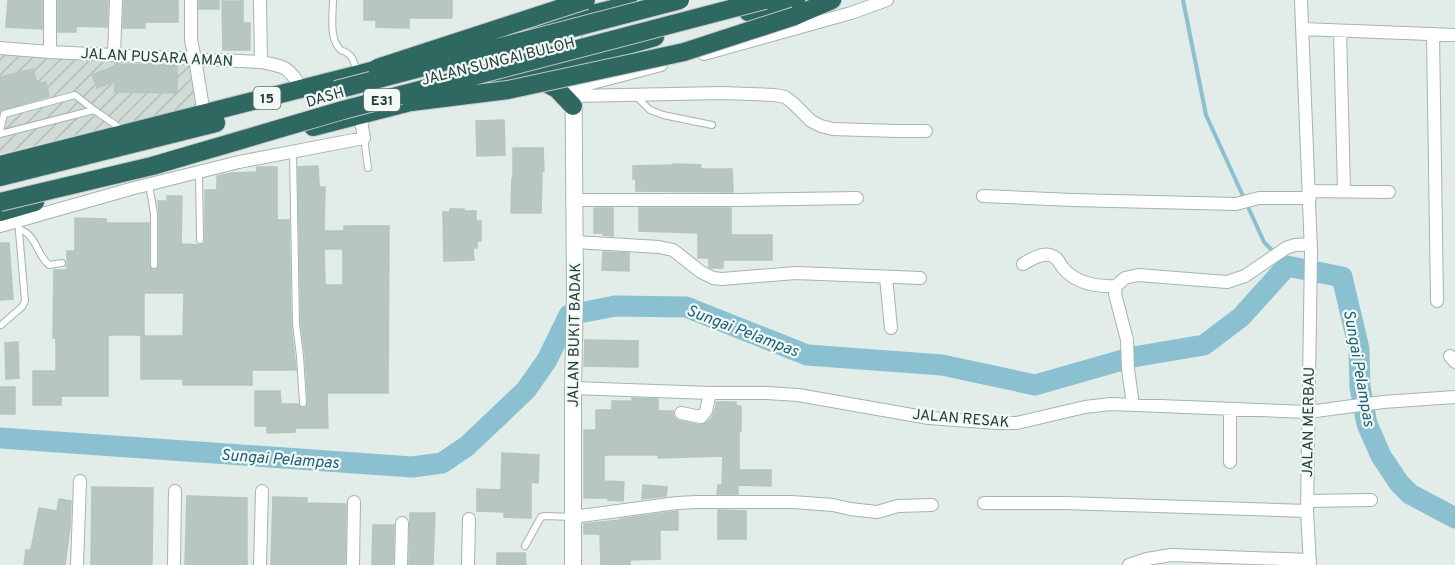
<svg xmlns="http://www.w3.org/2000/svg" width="1455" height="565" font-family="Overpass,sans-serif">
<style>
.industrial{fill:url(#industrial-furrows)}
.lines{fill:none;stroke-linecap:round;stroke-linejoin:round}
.stream{stroke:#8ac0d0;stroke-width:4}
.river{stroke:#8ac0d0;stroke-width:21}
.building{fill:#b7c6c1;stroke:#b4c5bf;stroke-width:1.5;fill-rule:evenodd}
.lane-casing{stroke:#a5b4af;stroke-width:8}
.street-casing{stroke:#a5b4af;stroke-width:14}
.secondary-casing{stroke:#a0b7b1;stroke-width:18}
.highway-casing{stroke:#c1c8c7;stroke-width:20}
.lane{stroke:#fff;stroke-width:6}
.street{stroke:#fff;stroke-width:12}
.secondary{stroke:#fff;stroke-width:16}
.highway{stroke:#2e6860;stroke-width:18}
.highway-bridge-casing{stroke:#c1c8c7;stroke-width:20;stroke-linecap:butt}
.highway-bridge{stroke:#2e6860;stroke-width:18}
.labels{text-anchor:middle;stroke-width:4.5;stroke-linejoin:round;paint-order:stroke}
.shield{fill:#f2f8f6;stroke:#607470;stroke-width:1.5}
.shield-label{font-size:14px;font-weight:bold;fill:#223c37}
.street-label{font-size:15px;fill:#223c37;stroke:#f2f8f6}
.water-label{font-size:16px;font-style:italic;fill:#1d6177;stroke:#f2f8f6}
</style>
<defs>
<pattern id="industrial-furrows" width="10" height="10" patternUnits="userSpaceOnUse" patternTransform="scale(1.5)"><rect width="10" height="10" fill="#d0dbd7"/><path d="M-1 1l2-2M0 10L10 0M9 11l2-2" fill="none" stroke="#b2bdb9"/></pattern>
</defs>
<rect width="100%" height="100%" fill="#e2ece8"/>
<path class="industrial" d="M0,52L191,63L198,105L0,154Z"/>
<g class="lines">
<path class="stream" d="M1183,0L1206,115L1264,242L1287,266"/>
<path class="river" d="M0,438L412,467L442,463L467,446L526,390L547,360L569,315L615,306L686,307L807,355L942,365L1035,385L1133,357L1204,345L1241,317L1287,266L1342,277L1359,349L1360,387L1367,424L1381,456L1399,483L1410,494L1455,518"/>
</g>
<path class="building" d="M8,0H42V29L6,27Z
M58,0H108L107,27L76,26V32H58Z
M124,0H178V22H145V28H123Z
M199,0H219V9H199Z
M364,0H452V18H409V28L376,27V20H364Z
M222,1H243V23H250V50H223Z
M115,64L177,66V93L115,92V81L97,88L92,75L115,66Z
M33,69L37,84L46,82L49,96L0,111V77Z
M504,120L505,155L477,156L476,121Z
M513,148H543L544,171H542L541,213H511L512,178H513Z
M673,164L701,165L700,169H732L733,192L636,191V179H633V166L673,165Z
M318,166L319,187H325L324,231H344V226H389L388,393H327L328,428H295V432L267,433V426H255V391H280L281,404H298L299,406L303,408L306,407L308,403L305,355L301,324L298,167ZM324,249H343V285H325Z
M257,167H277V220H289L291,324L296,370H252V385H183V379H141V336H183L184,293H144V335H108V396H61V405H33V371H56V338H53L54,270H67V251H75V218L106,219V223H149V266L152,270H156L159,265V214L158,201H167V196H182L181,244L200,245L205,244V190H217V176L231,173L257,172Z
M594,208H613V236L603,235V233H594Z
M639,208H731V235H772V260H723V268H711L709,267V258H698V233L639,231Z
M450,209H464V211H476V221H481V241H477V248H473L474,260L444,261L443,212H450Z
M0,243H9L13,299L0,300Z
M603,252L629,253V271L602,270Z
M585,340L638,341V367L584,366Z
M18,342L19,378L6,379L5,343Z
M0,387H15V414H0Z
M632,398L658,399V411H673V416L676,420L700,425L704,424L711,419L714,413L717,402H736V406H741V431H739V470H771V486L738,485V494H717L718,485H722L723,456L658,458V455H604V481L624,482L623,501L608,500V498H584V430H596V410H612V401H632Z
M502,453L539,455L538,483L531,482V518L504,517V512L477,511V489L501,490Z
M643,485L667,487L666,496L642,499Z
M92,487L153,488L152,565H91Z
M187,496L247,498V565H185Z
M273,497L307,498V503L346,504L345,565H271Z
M59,499L71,501L70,526L65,565H24L26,550H31L39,508L57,511Z
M718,510L746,511V539H718Z
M678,511V530H660V559L630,560V565H601L600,534H584V524L620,520V519Z
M410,513H435L433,565H409Z
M373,525H394L393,565H372Z
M497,553H525L526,565H497Z"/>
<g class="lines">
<defs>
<path id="lane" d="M333,0C333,13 329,37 339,48C343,53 341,49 347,53C354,57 355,66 357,74
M635,95L650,110L663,115L712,125
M0,131L4,114L75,95L94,110L123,130
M0,134L94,110
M364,138L368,168
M293,152L296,324L300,356L303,403
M199,173L200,240
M149,185L154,214V265
M19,229C37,235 36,254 49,265L62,263
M1,325L22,307L25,301L18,220
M525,546L541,517L545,516L573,517"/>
<path id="street" d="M191,0V40L195,59L204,114
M260,0L261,62
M1301,0L1311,252L1307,511L1310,565
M1302,29L1455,35
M1340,31L1344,191
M1433,34L1437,301
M0,48L50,52L261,62C287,67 288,67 302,89
M50,52V0
M704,54L851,13L887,0
M114,55L116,0
M573,88L661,65
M573,96L722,93L775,95L785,97L793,103L811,121L821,126L833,129L897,131H926
M1309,191L1389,192
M983,196L1072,200L1236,204L1259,198H1310
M574,200H739L857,198
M0,226L134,188L239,162L364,138L360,115
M575,242L659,247L673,250L701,272L713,278L722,279L796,273L920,278
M1023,264C1031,259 1041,253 1050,255C1058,257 1059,263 1063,268C1076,283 1097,287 1116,286
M886,277L891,328
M1450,356L1455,362
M573,388L710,393H767L798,395L929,418L997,423H1017L1085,407L1111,404L1308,412L1383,402L1455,397
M1133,405L1128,369L1127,340L1115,294L1116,286L1125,278L1138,275L1227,282L1245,276L1286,248L1295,245L1311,244
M681,413L701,417L706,411L710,393
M1230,462V409
M1307,501L1371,500
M984,503H1064L1307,511
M573,517L677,503L697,502H792L833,505L850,509L877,512L898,506L932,505
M77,565L80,481
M174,565L175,491
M260,565L262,491
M353,565L354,502
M401,565L402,523
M468,565L469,519
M1129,565L1147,559L1171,555L1310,560"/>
<path id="secondary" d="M573,565V388L575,293L573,18"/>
<path id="highway" d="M748,12L796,0
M795,16L832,0
M499,37L629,5
M537,78L557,89L573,106
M459,90L573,61L655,37
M313,127L426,98
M0,165L391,66
M0,177L216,123
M0,212L35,202"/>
</defs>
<use href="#lane" class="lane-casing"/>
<use href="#street" class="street-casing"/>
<use href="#secondary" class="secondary-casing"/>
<use href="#highway" class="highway-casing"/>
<use href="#lane" class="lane"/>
<use href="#street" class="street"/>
<use href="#secondary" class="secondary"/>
<use href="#highway" class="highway"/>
<defs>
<path id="highway-bridge" d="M377,68L586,0
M336,90L680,0
M411,102L508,90L684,52L795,16
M0,202L152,166L343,110L765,0"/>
</defs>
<use href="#highway-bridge" class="highway-bridge-casing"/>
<use href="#highway-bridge" class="highway-bridge"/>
</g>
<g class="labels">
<g class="shield">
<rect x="253.5" y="87" width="27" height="22" rx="4.5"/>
<rect x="364" y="89" width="36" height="22" rx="4.5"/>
</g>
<g class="shield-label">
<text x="267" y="103">15</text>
<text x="382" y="105">E31</text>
</g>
<g class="street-label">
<text transform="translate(157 57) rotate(3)" y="5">JALAN PUSARA AMAN</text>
<text transform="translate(498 61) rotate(-14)" y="5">JALAN SUNGAI BULOH</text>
<text transform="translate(325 97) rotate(-16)" y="5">DASH</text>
<text transform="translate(574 335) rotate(-89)" y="5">JALAN BUKIT BADAK</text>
<text transform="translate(961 418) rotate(5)" y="5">JALAN RESAK</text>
<text transform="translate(1308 422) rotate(-89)" y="5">JALAN MERBAU</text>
</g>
<g class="water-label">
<text transform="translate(743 330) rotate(21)" y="6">Sungai Pelampas</text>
<text transform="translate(1360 368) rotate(80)" y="6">Sungai Pelampas</text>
<text transform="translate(280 458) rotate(4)" y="6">Sungai Pelampas</text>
</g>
</g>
</svg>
